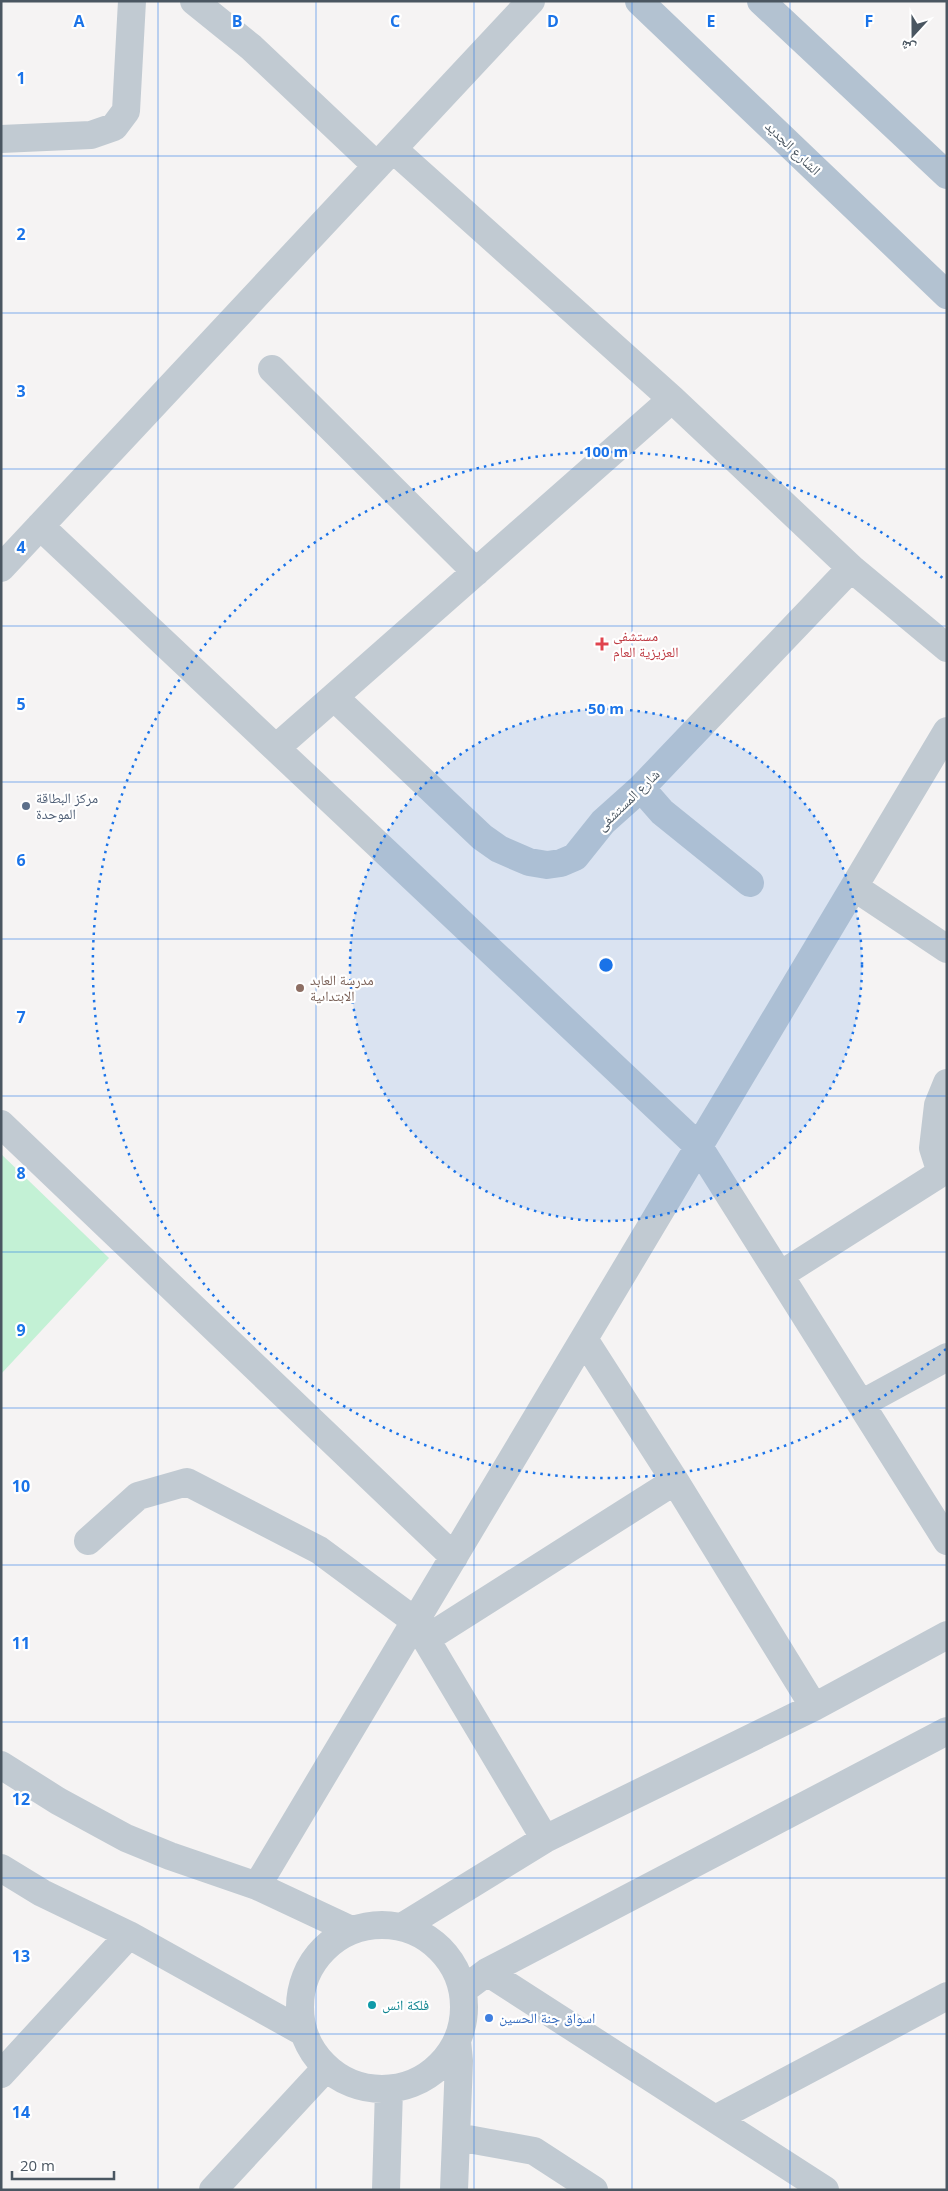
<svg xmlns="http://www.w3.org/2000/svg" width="948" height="2191" font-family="'Open Sans','Noto Naskh Arabic',sans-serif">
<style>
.pitch{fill:#c3f1d5}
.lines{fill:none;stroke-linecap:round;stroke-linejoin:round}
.minor{stroke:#c1cad2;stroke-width:28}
.major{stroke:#b3c2d1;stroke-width:28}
.grid{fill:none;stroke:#1a73e8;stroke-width:1;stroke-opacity:0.55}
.ring{fill:none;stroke:#1a73e8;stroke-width:2.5;stroke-dasharray:2.5 5}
.health-dot{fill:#e0444e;stroke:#fff;stroke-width:2}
.service-dot{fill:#5c6f8a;stroke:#fff;stroke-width:2}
.education-dot{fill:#8d6e63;stroke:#fff;stroke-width:2}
.culture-dot{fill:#0f9aa8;stroke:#fff;stroke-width:2}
.shop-dot{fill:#3f7fe0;stroke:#fff;stroke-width:2}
.labels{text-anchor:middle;stroke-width:4.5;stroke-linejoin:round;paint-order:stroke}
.street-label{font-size:14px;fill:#4a5661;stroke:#fff}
.health-label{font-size:14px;fill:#be3a42;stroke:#fff;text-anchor:start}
.service-label{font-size:14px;fill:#4e5e75;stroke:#fff;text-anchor:start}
.education-label{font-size:14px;fill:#785e54;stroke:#fff;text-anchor:start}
.culture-label{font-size:14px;fill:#0d838f;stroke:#fff;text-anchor:start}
.shop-label{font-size:14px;fill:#366cbe;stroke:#fff;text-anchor:start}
.grid-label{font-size:16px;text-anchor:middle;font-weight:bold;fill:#1a73e8;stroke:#fff;stroke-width:4.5;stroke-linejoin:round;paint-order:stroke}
.centre{fill:#1a73e8;stroke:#fff;stroke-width:2.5}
.ring-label{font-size:15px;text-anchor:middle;font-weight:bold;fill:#1a73e8;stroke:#fff;stroke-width:4.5;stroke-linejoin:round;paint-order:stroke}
</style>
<rect width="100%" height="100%" fill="#f5f3f3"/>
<path class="pitch" d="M1,1154L109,1258L1,1374Z"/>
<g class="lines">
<path class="minor" d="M194,1L251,47L377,166
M1,139L91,135L114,127L126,111L132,1
M393,149L672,399L851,568L947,648
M272,369L476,572
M40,526L699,1147L947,1541
M1,568L531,1
M334,697L482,837L499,849L529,862L547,865L561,863L575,857L603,822L641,788L851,568
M276,748L672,399
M641,788L662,812L750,883
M854,887L947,949
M1,1124L454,1557
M941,1173L933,1148L938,1105L947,1083
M780,1275L947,1169
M584,1339L675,1481L814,1707
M861,1404L947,1357
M88,1541L138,1496L187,1482L319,1550L415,1621L545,1839
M426,1639L675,1481
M1,1765L58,1801L126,1838L170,1856L257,1886L351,1930
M1,1868L42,1893L129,1935L303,2032
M257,1886L947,731
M300 2007a82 82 0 1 1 164 0a82 82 0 1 1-164 0Z
M402,1927L545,1839L814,1707L947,1635
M487,1972L825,2190
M463,1990L487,1972L947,1731
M1,2074L129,1935
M715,2119L947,1996
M457,2137L534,2151L594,2190
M213,2190L326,2068
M386,2190L389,2089
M454,2190L459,2061L457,2041"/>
<path class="major" d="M639,1L947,295
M761,1L947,175"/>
</g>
<path class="grid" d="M158,1V2190M316,1V2190M474,1V2190M632,1V2190M790,1V2190M1,156H947M1,313H947M1,469H947M1,626H947M1,782H947M1,939H947M1,1096H947M1,1252H947M1,1408H947M1,1565H947M1,1722H947M1,1878H947M1,2034H947"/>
<circle cx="606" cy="965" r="256" fill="#1a73e8" fill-opacity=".12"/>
<g class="ring">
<circle cx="606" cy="965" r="256"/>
<path d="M946 1349A513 513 0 1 1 946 581"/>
</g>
<path class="health-dot" d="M599.5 636.5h5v5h5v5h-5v5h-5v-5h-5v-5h5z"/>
<circle class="service-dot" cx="26" cy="806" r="5"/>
<circle class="education-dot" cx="300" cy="988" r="5"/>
<circle class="culture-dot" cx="372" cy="2005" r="5"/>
<circle class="shop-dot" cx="489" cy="2018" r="5"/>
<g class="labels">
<g class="street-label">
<text transform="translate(793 148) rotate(44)" y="5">الشارع الجديد</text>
<text transform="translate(628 800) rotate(-44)" y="5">شارع المستشفى</text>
</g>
<g class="health-label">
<text x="613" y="641">مستشفى<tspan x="613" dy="16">العزيزية العام</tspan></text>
</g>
<g class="service-label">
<text x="36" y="803">مركز البطاقة<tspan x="36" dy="16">الموحدة</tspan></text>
</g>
<g class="education-label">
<text x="310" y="985">مدرسة العابد<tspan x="310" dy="16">الابتداىية</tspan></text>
</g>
<g class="culture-label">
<text x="382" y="2010">فلكة انس</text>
</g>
<g class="shop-label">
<text x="499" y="2023">اسواق جنة الحسين</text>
</g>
</g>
<g class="grid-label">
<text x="79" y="27">A</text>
<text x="237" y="27">B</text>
<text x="395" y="27">C</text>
<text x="553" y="27">D</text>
<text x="711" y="27">E</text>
<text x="869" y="27">F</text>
<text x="21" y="84">1</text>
<text x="21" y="240">2</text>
<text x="21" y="397">3</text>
<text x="21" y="553">4</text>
<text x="21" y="710">5</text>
<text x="21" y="866">6</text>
<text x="21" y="1023">7</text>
<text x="21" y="1179">8</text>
<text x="21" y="1336">9</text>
<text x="21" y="1492">10</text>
<text x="21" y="1649">11</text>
<text x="21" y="1805">12</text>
<text x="21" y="1962">13</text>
<text x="21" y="2118">14</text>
</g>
<circle cx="606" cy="965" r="8" class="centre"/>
<g class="ring-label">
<text x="606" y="457">100 m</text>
<text x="606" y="714">50 m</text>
</g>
<rect width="948" height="2191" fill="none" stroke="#4a5661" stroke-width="5"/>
<g transform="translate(913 35) rotate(201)" stroke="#ffffff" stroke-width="4" paint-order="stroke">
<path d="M0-4L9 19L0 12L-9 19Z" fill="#4a5661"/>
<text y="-8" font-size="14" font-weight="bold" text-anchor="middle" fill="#4a5661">ش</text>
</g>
<path d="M12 2171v8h102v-8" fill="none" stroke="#4a5661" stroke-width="2.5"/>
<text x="20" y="2171" font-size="15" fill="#4a5661" stroke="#ffffff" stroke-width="4" paint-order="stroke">20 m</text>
</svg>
